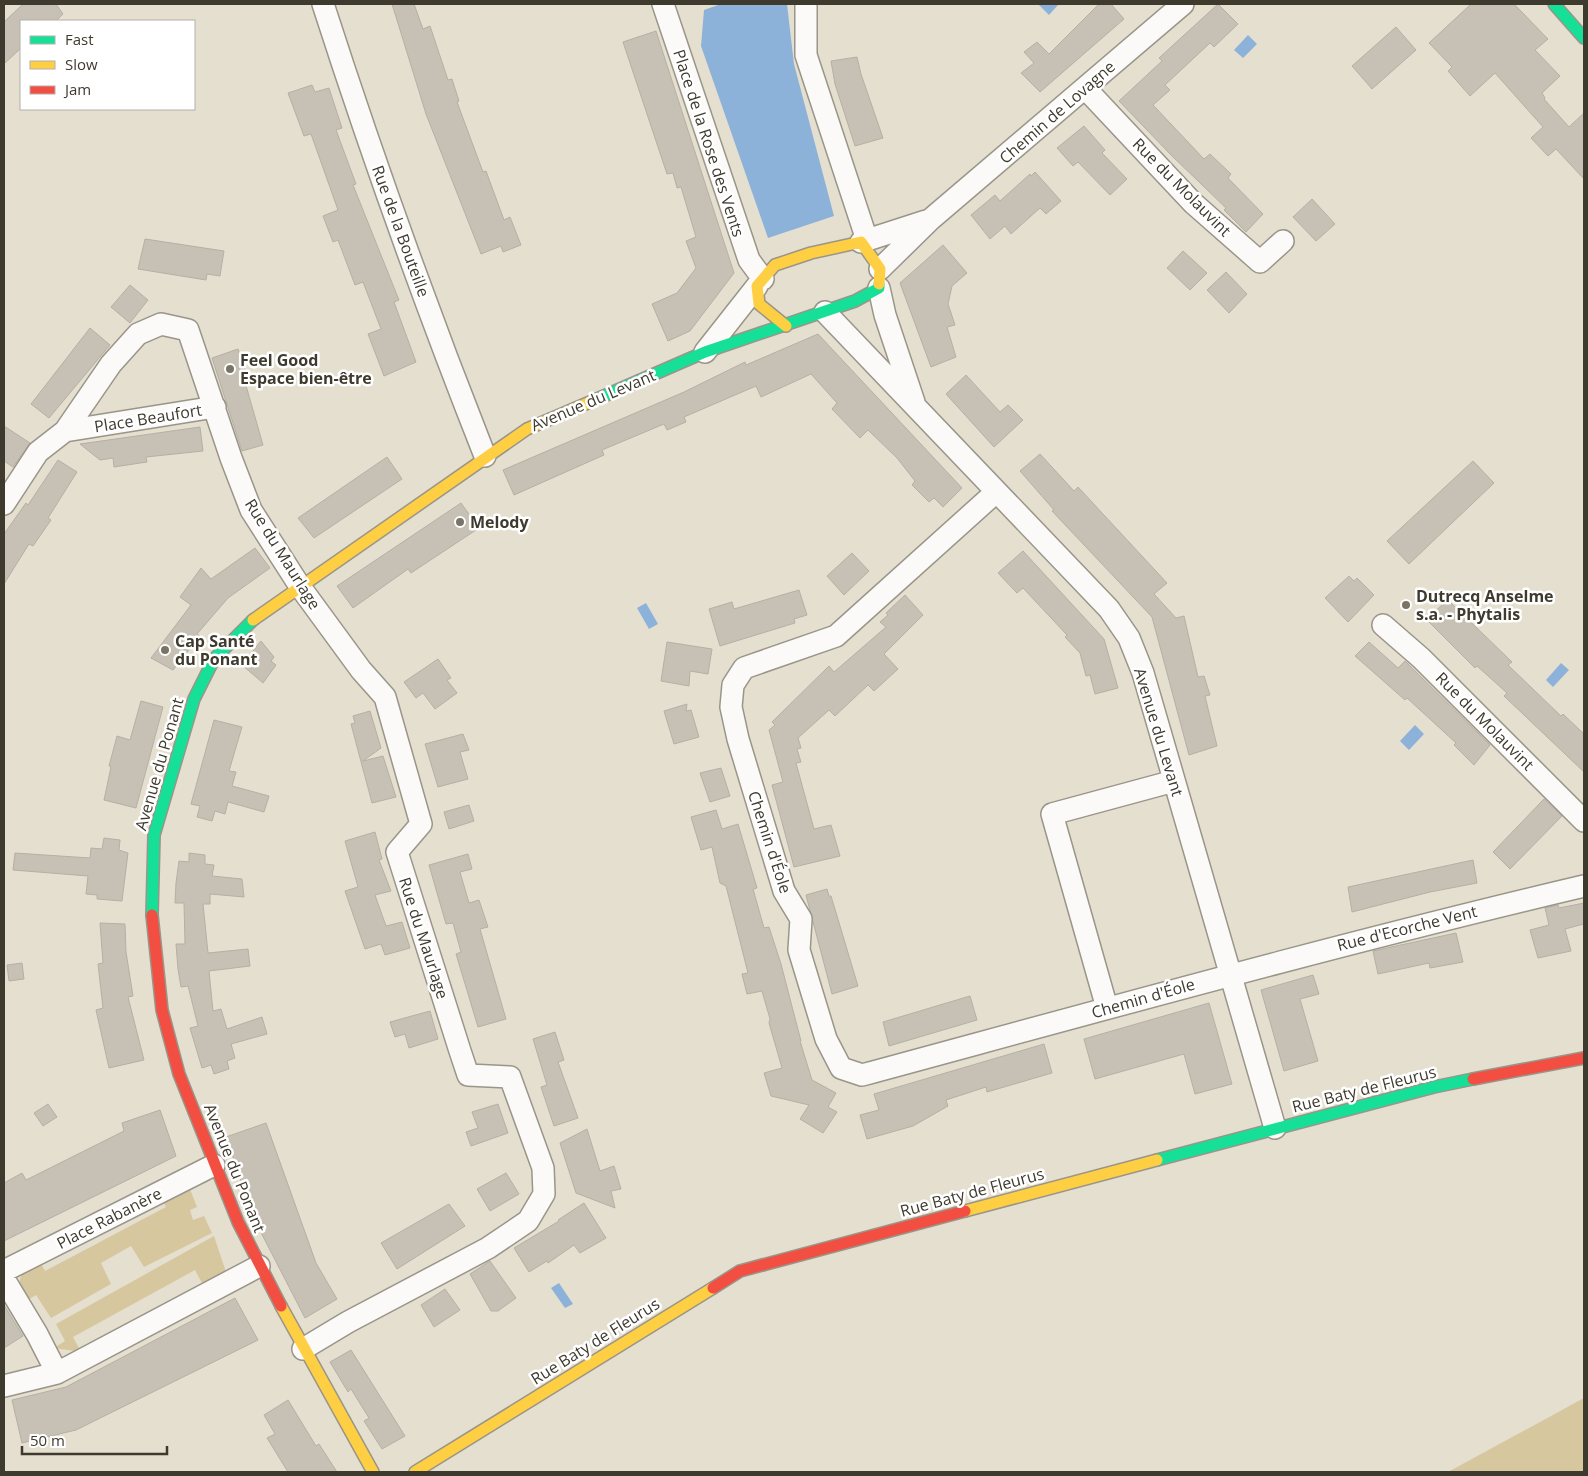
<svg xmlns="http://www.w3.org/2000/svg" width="1588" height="1476" font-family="'Open Sans',sans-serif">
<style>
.green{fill:#d7c79f}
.water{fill:#8db2d9}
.building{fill:#c6c1b4;stroke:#b5b0a4}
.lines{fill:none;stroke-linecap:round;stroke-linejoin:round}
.street-casing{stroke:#9a9589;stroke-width:24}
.fast-casing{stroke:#9a9589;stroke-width:14}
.slow-casing{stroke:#9a9589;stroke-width:14}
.jam-casing{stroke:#9a9589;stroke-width:14}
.street{stroke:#fbfaf8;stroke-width:21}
.fast{stroke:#16e098;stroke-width:11}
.slow{stroke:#ffcf43;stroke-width:11}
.jam{stroke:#f24e42;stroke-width:11}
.poi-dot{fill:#797466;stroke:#fff;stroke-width:2}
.labels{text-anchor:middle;stroke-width:5;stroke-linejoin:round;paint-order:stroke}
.street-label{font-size:16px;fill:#3f3a2e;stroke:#fff}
.poi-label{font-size:16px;font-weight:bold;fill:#3f3a2e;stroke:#fff;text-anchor:start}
</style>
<rect width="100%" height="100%" fill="#e5dfcf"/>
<path class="green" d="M186,1179L197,1207L190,1210L193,1220L204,1216L212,1233L144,1267L131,1246L101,1263L111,1284L51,1318L36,1295L24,1302C14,1281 21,1272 37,1256L45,1271L166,1207L159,1193Z
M214,1236L226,1272L203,1285L195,1270L73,1337L81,1352L54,1348L65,1341L56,1324Z
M1584,1398V1472H1448Z"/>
<path class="water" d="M721,4H787L794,64L834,216L768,238L701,46L704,10Z
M1038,4H1057L1058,5L1049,15Z
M1248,35L1257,44L1243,58L1234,50Z
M646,603L658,624L649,629L637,608Z
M1561,663L1569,670L1553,687L1546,680Z
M1415,725L1424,734L1409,750L1400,741Z
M559,1283L573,1304L565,1308L551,1288Z"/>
<path class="building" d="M23,4H56L63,14L56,21H21V48L4,64V22Z
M392,4H414L423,29L430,26L448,80L452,79L459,101L457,102L483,172L486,171L504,220L510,217L521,245L503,252L501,246L481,254L426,114Z
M1099,4H1111L1124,19L1040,92L1021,73L1034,63L1024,52L1037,42L1049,54Z
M1218,4L1238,24L1214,47L1210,43L1165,85L1170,90L1153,105L1204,159L1210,154L1231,174L1228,178L1263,214L1246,232L1224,210L1226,208L1171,155L1119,101L1162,61L1159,58Z
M1471,4H1514L1548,39L1535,50L1560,76L1542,93L1545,98L1544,99L1569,127L1584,113V179L1556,149L1548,156L1531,138L1543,127L1495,73L1470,96L1448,71L1452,67L1429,43Z
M1396,27L1416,50L1372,89L1352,66Z
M656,31L734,273L690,331L668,341L652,304L677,293L696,268L686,241L696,237L681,187L677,188L673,173L667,174L623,42Z
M857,57L861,74L883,138L855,146L835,84L831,61Z
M312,85L315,92L329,88L342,128L336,130L356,184L353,185L399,300L394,302L416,362L384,376L368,334L381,329L363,282L355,285L338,240L333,242L323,216L338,210L311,134L304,136L288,93Z
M1084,126L1105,150L1102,153L1127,179L1110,195L1078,162L1073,166L1057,148Z
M1035,172L1061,201L1046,214L1040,208L1011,234L1005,226L990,239L971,215L995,195L1000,201L1030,174L1031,176Z
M1312,199L1335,224L1316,241L1293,217Z
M145,239L224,251L220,276L207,274L206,280L138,269Z
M943,245L967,273L952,286L948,304L955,325L947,327L956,357L931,367L900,283Z
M1183,251L1207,273L1190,290L1167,268Z
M1226,272L1247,294L1229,313L1207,290Z
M130,285L148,300L130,323L111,307Z
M90,328L110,345L49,418L31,404Z
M818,334L962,488L943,507L934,498L929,502L912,485L915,481L897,458L868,430L860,438L832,409L837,403L811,374L761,397L756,386L684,417L686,422L667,430L664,424L602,450L604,455L514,495L503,470L684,392L745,362L746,365Z
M238,349L249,381L245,382L263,445L242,451L212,358Z
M966,375L1000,412L1008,405L1023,420L994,447L946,394Z
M4,426L30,443L13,467L4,461Z
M200,427L203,451L146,457L147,462L114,467L113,458L100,460L80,444Z
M1040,454L1074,491L1078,487L1167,583L1154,594L1176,618L1184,616L1198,677L1204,676L1210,695L1205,696L1217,746L1189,755L1152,617L1052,511L1054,510L1020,471Z
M387,457L402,479L314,538L298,518Z
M58,460L77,472L48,518L51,520L33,546L29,544L4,584V534L26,503L28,505Z
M1473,461L1494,483L1409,564L1387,541Z
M461,503L479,528L411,573L408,569L353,608L337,586Z
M255,548L270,568L228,598L197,634L200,636L173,670L151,658L191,605L180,597L201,568L211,579Z
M1023,551L1104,639L1118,688L1095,694L1090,675L1086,676L1080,653L1065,637L1067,635L1023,588L1017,593L998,573Z
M852,553L869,571L844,595L827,576Z
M1349,576L1354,581L1357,578L1374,595L1348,622L1325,598Z
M799,590L807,615L794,619L795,623L720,646L709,609L732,602L734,609Z
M905,595L923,615L884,654L898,669L874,691L868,685L835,716L829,710L798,738L801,748L797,749L801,762L796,763L814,829L831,825L840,856L794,867L772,785L783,782L769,730L775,725L772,722L829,666L834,672L886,627L880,622L888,615L886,613Z
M1448,600L1512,662L1508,665L1561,716L1563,714L1584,734V772L1504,696L1507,693L1477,666L1475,668L1426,619Z
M261,641L274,657L271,661L276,665L263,683L242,665Z
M667,642L712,649L708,674L690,671L689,686L661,681Z
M1369,642L1398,668L1405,661L1490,745L1474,765L1454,745L1456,743L1407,698L1405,700L1355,656Z
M438,659L451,678L447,680L457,693L435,709L423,693L416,698L404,682Z
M141,701L163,707L136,808L104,800L111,767L109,766L117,736L130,740Z
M687,704L686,711L691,710L699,737L674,744L664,711Z
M370,711L381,748L363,761L383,756L396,797L372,803L351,724L355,723L353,716Z
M214,720L242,727L229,771L236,772L232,786L269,796L264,812L228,802L225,814L215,811L212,821L197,817L200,806L191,804Z
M463,734L469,750L460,752L468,779L438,787L425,744Z
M721,768L730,796L710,802L700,773Z
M1544,799L1562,816L1510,869L1493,852Z
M469,805L474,821L449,829L444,812Z
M716,810L722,829L738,824L757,888L753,889L764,928L769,927L781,964L801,1041H800L812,1080L836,1093L828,1107L837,1112L823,1133L800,1119L809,1105L771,1096L764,1073L782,1068L769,1023L770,1019L762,991L747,994L742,974L748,973L726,886L720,883L712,847L701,850L691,817Z
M375,832L382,859L379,860L391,891L375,895L386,926L402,922L410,948L385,955L381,944L365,949L345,891L358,887L345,841Z
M104,838L120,840L119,850L128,853L122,901L97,899V895L86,894L88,876L13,870L15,853L90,858L91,848L102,849Z
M189,853L205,855V864L214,865L212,876L242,879L244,897L210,894V904H203L208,953L248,949L250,966L209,971L213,1011L221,1009L227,1029L262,1017L267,1034L231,1044L235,1058L227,1061L229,1069L214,1074L211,1065L202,1068L190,1028L198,1026L188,986L181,987L178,969L176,944H185L184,903H175L176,883L179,861L189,862Z
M468,854L472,869L460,872L469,903L479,900L488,927L480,929L506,1019L478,1027L456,954L461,952L453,923L446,924L429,865Z
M1473,860L1477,883L1430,892L1352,912L1348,887Z
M827,889L829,896H831L858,986L832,994L806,895Z
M1584,903V924L1565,929L1571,951L1538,958L1530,930L1549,925L1545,908L1558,905L1559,908Z
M100,923L125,924L126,952L133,996L128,997L144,1060L109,1068L96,1010L103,1008L98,964L103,963Z
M1456,933L1463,962L1430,968L1429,963L1378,974L1373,951Z
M22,963L24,979L9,981L7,965Z
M1313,975L1319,994L1300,999L1318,1061L1284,1071L1261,990Z
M970,996L977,1020L889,1046L883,1022Z
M1209,1003L1232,1084L1195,1094L1184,1054L1095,1079L1084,1039Z
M430,1011L438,1039L409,1048L405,1034L395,1037L390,1022Z
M555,1032L564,1060L558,1062L578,1118L554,1126L541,1087L547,1085L533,1039Z
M1044,1044L1052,1073L987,1092L986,1087L946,1100L948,1106L913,1126L867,1139L860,1115L879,1110L874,1094Z
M48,1104L57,1117L43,1126L34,1113Z
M498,1104L508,1133L471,1146L466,1132L478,1128L472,1112Z
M160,1110L176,1156L4,1241V1183L22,1173L26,1180L124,1131L122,1123Z
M266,1123L316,1263L337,1299L305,1318L254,1219L226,1137Z
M587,1129L600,1171L614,1166L621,1189L611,1191L615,1208L576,1193L560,1143Z
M506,1173L519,1194L490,1211L477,1189Z
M584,1203L606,1238L580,1253L574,1245L548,1263L547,1261L529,1272L514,1248L559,1221L558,1220Z
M449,1204L465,1226L397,1269L381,1243Z
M490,1261L516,1298L498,1311H491L470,1274Z
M445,1289L460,1310L434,1327L421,1305Z
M235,1298L258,1340L76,1430L22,1443L12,1400L66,1387Z
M4,1305L23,1336L4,1348Z
M351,1350L405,1436L382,1449L364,1421L369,1418L351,1389L348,1392L330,1362Z
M288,1400L316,1446L319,1444L337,1472H288L267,1438L275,1434L264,1415Z"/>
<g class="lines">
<defs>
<path id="street" d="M323,4C372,156 426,307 485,456
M663,4L749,260L763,279
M806,4V55L867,240
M1085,88L1193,203L1260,262L1283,241
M861,242L926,221
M880,269L931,219L1183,4
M879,288L885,315L914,402
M825,312L1109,609L1129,638L1143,673L1275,1128
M705,352L757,286
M65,431L215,407
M996,492L836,636L744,668L733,685L731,707L738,739L784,891L801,919L799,950L826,1039L841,1068L862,1075C1102,1010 1342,943 1584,886
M4,504L38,452L65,431L111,364L138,334L161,324L188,330L231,458L251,510L301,588L361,670L385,697L421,824L397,852L460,1051L468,1075L510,1077L543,1168L544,1194L528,1221L488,1248L348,1322L303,1349
M1383,625L1421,658L1584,821
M1107,1008L1052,814L1174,781
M4,1271L214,1165
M4,1279L37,1334L57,1373
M4,1386L57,1373L259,1266"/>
<path id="fast" d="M1554,4L1584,38
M597,399L705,352L855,301L879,288V284
M152,915L154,835L194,699L214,659L253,620
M1157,1160L1434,1087L1473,1079"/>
<path id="slow" d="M786,326L759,304L757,286L775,265L811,253L861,242L880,269L879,284
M253,620L527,429L597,399
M965,1211L1157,1160
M281,1306L373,1472
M415,1472L713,1288"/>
<path id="jam" d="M152,915L162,1010L179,1074L238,1222L281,1306
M1473,1079L1584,1058
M713,1288L740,1271L965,1211"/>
</defs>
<use href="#street" class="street-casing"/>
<use href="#fast" class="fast-casing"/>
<use href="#slow" class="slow-casing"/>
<use href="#jam" class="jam-casing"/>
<use href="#street" class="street"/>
<use href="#fast" class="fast"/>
<use href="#slow" class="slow"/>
<use href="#jam" class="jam"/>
</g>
<g class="poi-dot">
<circle cx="230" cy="369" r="5"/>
<circle cx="460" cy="522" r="5"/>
<circle cx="1406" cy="605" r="5"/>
<circle cx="165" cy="650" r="5"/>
</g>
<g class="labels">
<g class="street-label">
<text transform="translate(1057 112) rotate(-41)" y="6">Chemin de Lovagne</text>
<text transform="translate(709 143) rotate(72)" y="6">Place de la Rose des Vents</text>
<text transform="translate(1182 187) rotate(45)" y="6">Rue du Molauvint</text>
<text transform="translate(401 231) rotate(70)" y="6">Rue de la Bouteille</text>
<text transform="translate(593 400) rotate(-23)" y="6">Avenue du Levant</text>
<text transform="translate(148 418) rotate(-9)" y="6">Place Beaufort</text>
<text transform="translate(283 554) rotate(58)" y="6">Rue du Maurlage</text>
<text transform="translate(1485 721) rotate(45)" y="6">Rue du Molauvint</text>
<text transform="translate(1159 732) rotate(73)" y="6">Avenue du Levant</text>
<text transform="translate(159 764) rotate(-74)" y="6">Avenue du Ponant</text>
<text transform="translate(770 842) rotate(72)" y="6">Chemin d'Éole</text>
<text transform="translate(1407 928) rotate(-14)" y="6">Rue d'Ecorche Vent</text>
<text transform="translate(424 938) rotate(72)" y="6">Rue du Maurlage</text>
<text transform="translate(1143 998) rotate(-16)" y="6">Chemin d'Éole</text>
<text transform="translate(1364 1089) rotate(-14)" y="6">Rue Baty de Fleurus</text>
<text transform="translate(235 1168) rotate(68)" y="6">Avenue du Ponant</text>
<text transform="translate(972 1192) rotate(-15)" y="6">Rue Baty de Fleurus</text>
<text transform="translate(109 1218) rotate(-27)" y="6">Place Rabanère</text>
<text transform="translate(595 1341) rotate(-32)" y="6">Rue Baty de Fleurus</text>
</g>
<g class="poi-label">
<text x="240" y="366">Feel Good<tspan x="240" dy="18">Espace bien-être</tspan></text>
<text x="470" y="528">Melody</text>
<text x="1416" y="602">Dutrecq Anselme<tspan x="1416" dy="18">s.a. - Phytalis</tspan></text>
<text x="175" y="647">Cap Santé<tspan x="175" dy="18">du Ponant</tspan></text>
</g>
</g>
<rect width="1588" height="1476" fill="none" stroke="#3f3a2e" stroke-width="10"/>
<rect x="20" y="20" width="175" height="90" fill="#ffffff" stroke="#b2b0ab"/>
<rect x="30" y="36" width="25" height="8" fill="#16e098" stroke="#b2b0ab"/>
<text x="65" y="45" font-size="15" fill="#3f3a2e">Fast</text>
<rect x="30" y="61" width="25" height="8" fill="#ffcf43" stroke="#b2b0ab"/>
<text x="65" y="70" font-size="15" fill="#3f3a2e">Slow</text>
<rect x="30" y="86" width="25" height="8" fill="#f24e42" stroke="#b2b0ab"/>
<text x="65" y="95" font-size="15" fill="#3f3a2e">Jam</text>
<path d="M22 1446v8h145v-8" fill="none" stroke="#3f3a2e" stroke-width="2.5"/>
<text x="30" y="1446" font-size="15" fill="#3f3a2e" stroke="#ffffff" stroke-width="4" paint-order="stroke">50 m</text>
</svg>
